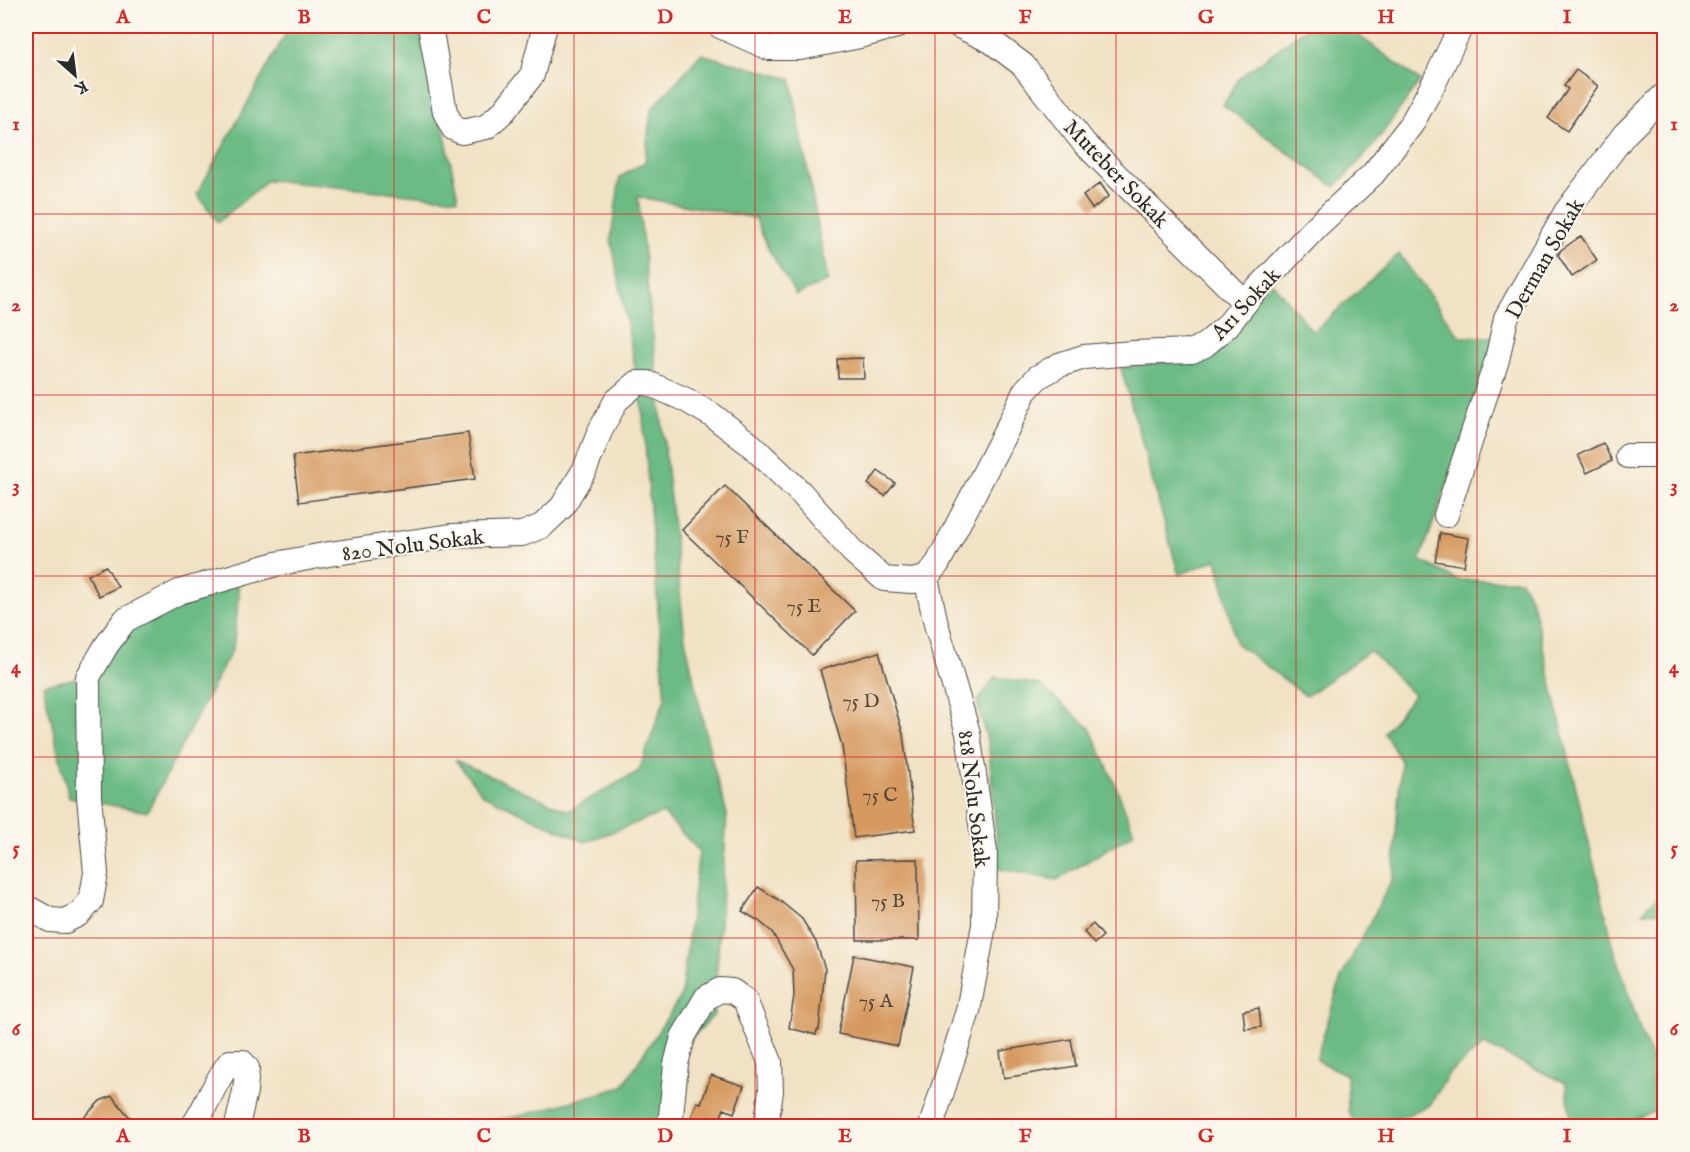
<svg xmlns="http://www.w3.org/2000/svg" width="1690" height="1152" font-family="'IM FELL English',serif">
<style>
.forest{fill:#6cbb85;stroke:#4c7358;stroke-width:1.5}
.building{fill:#d69a60}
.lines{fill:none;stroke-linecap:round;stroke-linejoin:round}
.minor-casing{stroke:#494642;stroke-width:26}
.minor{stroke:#fff;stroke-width:24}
.grid{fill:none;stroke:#d62828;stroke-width:1.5;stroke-opacity:0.55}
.labels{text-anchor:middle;stroke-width:4.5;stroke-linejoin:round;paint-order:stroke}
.number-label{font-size:20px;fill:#564738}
.street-label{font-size:22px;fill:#2b2b2b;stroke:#fbf7ec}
.neatline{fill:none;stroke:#d62828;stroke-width:2}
.grid-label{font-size:20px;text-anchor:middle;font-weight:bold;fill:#d62828}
</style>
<rect width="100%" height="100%" fill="#fbf7ec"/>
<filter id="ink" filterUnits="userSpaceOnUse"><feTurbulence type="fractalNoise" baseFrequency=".0167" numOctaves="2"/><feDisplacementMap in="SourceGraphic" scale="12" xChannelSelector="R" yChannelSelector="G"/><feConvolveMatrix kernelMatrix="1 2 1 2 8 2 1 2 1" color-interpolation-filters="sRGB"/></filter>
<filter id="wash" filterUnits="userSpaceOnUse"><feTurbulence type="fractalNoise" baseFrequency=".008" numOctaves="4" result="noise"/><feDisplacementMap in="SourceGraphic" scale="24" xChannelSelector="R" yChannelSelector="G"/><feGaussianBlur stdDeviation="1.35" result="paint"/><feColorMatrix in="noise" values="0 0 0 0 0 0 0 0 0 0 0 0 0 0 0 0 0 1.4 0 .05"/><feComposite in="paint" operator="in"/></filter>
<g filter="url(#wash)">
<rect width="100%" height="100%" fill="#f1e2c5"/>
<path class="forest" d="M290,26H423L458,199L268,180L218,222L197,194Z
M1309,26H1346L1420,81L1371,149L1335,187L1223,105L1240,77Z
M701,54L791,79L828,281L796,295L768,248L755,218L638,197L685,639L712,761L727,814L714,1015L689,1041L659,1126H465L524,1115L622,1087L681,996L699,851L663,813L585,842L483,795L455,760L568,811L639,771L665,698L642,405L611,238L620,177L645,162L651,110Z
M1399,254L1460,337H1494L1473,411L1420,560L1457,580H1521L1532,602L1613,945L1640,1029L1664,1089V1108L1633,1120L1634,1126H1572L1566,1083L1484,1045L1449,1073L1430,1105L1382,1126H1357L1348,1111L1347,1075L1316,1060L1341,978L1393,878L1401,761L1384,733L1414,695L1370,651L1306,696L1236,643L1217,559L1179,575L1121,368L1197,357L1272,282L1313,332Z
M238,584L239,597L233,648L147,812L69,797L43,685L98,674L128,627Z
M995,677L1040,685L1090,728L1115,784L1134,833L1057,880L999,869L989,748L977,703Z
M1664,890V913L1642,912Z"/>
<g id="blocks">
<path class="building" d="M1576,70L1598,86L1567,131L1548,118L1568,89L1564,86Z
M1100,183L1109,196L1092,209L1083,196Z
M1581,236L1597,260L1572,277L1558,255L1561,250Z
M863,358L864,378H838L837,359Z
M468,433L475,479L299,502L293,456Z
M1603,443L1612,461L1587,473L1578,455Z
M878,471L895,483L885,496L868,484Z
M725,486L855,611L812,655L682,530Z
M1440,533L1469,538L1464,566L1435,561Z
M106,566L118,587L99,596L88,575Z
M879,652L903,734L915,830L854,838L842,746L820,670Z
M918,859L919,940H857L856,860Z
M758,887L779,900L802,919L816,942L825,969L819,1030H817L816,1035L789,1028L794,996L793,970L772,932L759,921L742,911Z
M1093,924L1103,936L1094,944L1084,932Z
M854,955L914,967L898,1046L838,1034Z
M1259,1008L1261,1027L1245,1029L1243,1011Z
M1071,1039L1076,1066L1004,1078L1000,1051Z
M711,1075L744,1086L734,1113L724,1109L717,1126H688L697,1102L701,1103Z
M112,1096L137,1126H76L100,1101Z"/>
</g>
</g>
<g filter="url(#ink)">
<use href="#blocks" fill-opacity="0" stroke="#494642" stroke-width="1.5"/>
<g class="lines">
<defs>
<path id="minor" d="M430,26L445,112L453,128L462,132L486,127L504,111L532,75L545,26
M720,26L769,48H800L860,36L897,26
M959,26L991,41L1023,65L1084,143L1245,303
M1628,456H1664
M1446,515L1497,360L1506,318L1566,212L1624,135L1664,95
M926,578L938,563L1009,425L1025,391L1038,377L1059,365L1084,357L1133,353L1192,351L1205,345L1227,326L1250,297L1316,227L1373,174L1411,125L1434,83L1461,26
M926,578L936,624L968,733L985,852L984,925L968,1011L931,1126
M26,907L50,920L65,921L79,914L91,901L96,873L89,797L88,677L106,646L125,620L179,592L276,564L329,554L451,536L522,534L542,526L562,507L585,469L600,431L616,401L637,383H648L686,400L712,415L751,445L801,493L853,552L884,579L912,581L926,578
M193,1126C207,1106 214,1082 230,1062H242L247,1068L245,1091L237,1126
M670,1126L676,1064L683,1037L706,998L720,990L732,991L745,1000L770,1062L771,1091L766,1126"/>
</defs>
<use href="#minor" class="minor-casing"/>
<use href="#minor" class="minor"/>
</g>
</g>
<path class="grid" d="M213,26V1126M394,26V1126M574,26V1126M755,26V1126M935,26V1126M1116,26V1126M1296,26V1126M1477,26V1126M26,214H1664M26,395H1664M26,576H1664M26,757H1664M26,938H1664"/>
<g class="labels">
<g class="number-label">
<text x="732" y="543">75 F</text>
<text x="804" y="612">75 E</text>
<text x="861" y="707">75 D</text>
<text x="880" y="801">75 C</text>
<text x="888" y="907">75 B</text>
<text x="876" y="1007">75 A</text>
</g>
<g class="street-label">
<text transform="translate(1117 173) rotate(46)" y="8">Muteber Sokak</text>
<text transform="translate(1544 258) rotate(-60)" y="8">Derman Sokak</text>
<text transform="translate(1245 303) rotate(-47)" y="8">Arı Sokak</text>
<text transform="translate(413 544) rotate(-7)" y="8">820 Nolu Sokak</text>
<text transform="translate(975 799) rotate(83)" y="8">818 Nolu Sokak</text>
</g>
</g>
<rect width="1690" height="1152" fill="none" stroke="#fbf7ec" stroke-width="66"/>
<g transform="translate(75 75) rotate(152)" stroke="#fbf7ec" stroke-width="4.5" paint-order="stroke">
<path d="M0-4.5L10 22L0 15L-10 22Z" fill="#2b2b2b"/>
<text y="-9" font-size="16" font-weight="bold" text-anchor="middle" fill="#2b2b2b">K</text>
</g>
<rect x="33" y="33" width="1624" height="1086" class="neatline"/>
<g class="grid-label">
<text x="123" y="23">A</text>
<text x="304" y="23">B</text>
<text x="484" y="23">C</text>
<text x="665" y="23">D</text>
<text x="845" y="23">E</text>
<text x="1025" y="23">F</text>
<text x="1206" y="23">G</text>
<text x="1386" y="23">H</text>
<text x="1567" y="23">I</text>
<text x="16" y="130">1</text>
<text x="1674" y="130">1</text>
<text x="16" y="311">2</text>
<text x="1674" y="311">2</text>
<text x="16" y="492">3</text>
<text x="1674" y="492">3</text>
<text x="16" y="673">4</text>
<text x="1674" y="673">4</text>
<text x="16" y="854">5</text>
<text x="1674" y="854">5</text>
<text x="16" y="1035">6</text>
<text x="1674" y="1035">6</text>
<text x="123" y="1142">A</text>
<text x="304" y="1142">B</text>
<text x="484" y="1142">C</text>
<text x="665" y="1142">D</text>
<text x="845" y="1142">E</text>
<text x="1025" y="1142">F</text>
<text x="1206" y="1142">G</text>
<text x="1386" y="1142">H</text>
<text x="1567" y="1142">I</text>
</g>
</svg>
